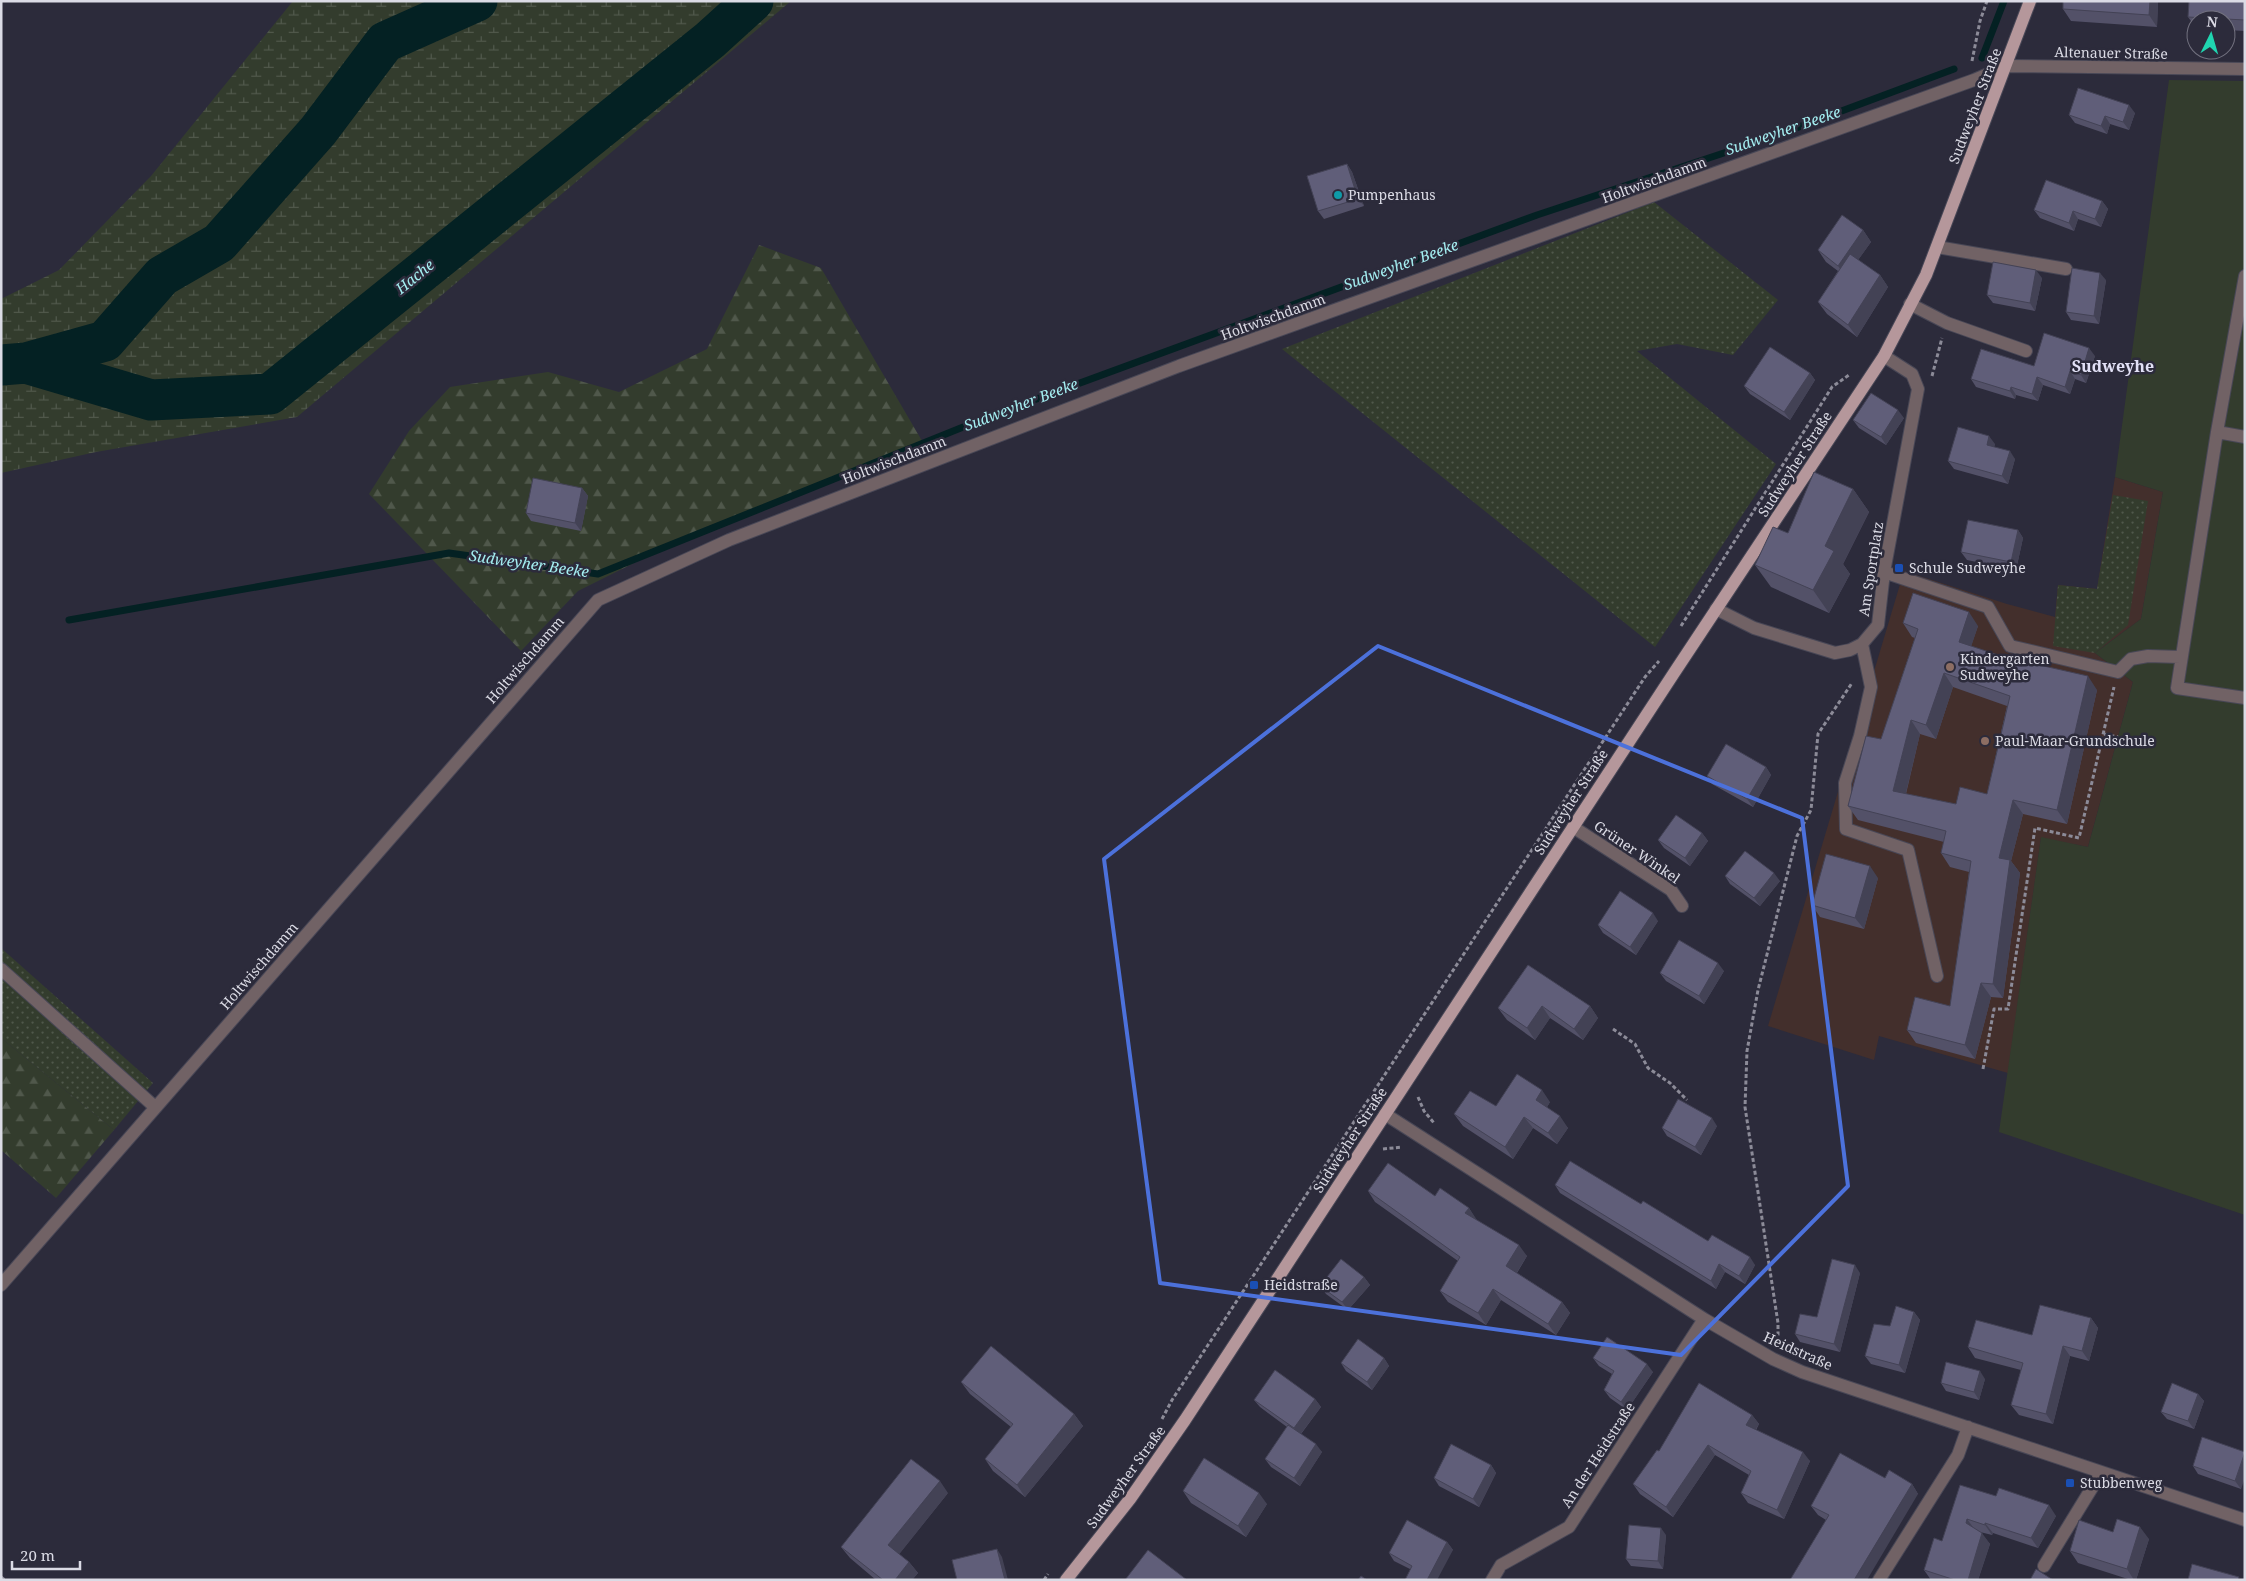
<svg xmlns="http://www.w3.org/2000/svg" width="2246" height="1581" font-family="'Noto Serif',serif">
<style>
.education{fill:#432f2c}
.grass{fill:url(#grass-dots)}
.forest{fill:url(#forest-firs)}
.wetland{fill:url(#wetland-marsh)}
.garden{fill:#333c2d}
.lines{fill:none;stroke-linecap:round;stroke-linejoin:round}
.stream{stroke:#042123;stroke-width:7}
.river{stroke:#042123;stroke-width:41}
.minor-casing{stroke:#484756;stroke-width:14}
.major-casing{stroke:#484756;stroke-width:14}
.path{stroke:#8c8b98;stroke-width:3;stroke-dasharray:4 2.5;stroke-linecap:butt}
.minor{stroke:#716265;stroke-width:12}
.major{stroke:#b5979b;stroke-width:12}
.wall{fill:#535168;fill-rule:evenodd}
.shaded-wall{fill:#434255}
.building{fill:#605e79;stroke:#434255;fill-rule:evenodd}
.marked{fill:none;stroke:#4c71db;stroke-width:4;stroke-linejoin:round}
.culture-dot{fill:#0f9aa8;stroke:#2c2b3b;stroke-width:2}
.transit-dot{fill:#1a4fb4;stroke:#2c2b3b;stroke-width:2}
.education-dot{fill:#8d6e63;stroke:#2c2b3b;stroke-width:2}
.labels{text-anchor:middle;stroke-width:5;stroke-linejoin:round;paint-order:stroke}
.street-label{font-size:14px;fill:#dbdbe5;stroke:#2c2b3b}
.poi-label{font-size:14px;fill:#dbdbe5;stroke:#2c2b3b;text-anchor:start}
.water-label{font-size:15px;font-style:italic;fill:#a4eef1;stroke:#2c2b3b}
.quarter-label{font-size:16px;font-weight:bold;fill:#e2e1f6;stroke:#2c2b3b}
</style>
<defs>
<pattern id="grass-dots" width="8" height="8" patternUnits="userSpaceOnUse" patternTransform="scale(1.25)"><rect width="8" height="8" fill="#333c2d"/><path d="M2 2h.1M6 6h.1" fill="none" stroke="#50584b" stroke-width="1.8" stroke-linecap="round"/></pattern>
<pattern id="forest-firs" width="22" height="20" patternUnits="userSpaceOnUse" patternTransform="scale(1.25)"><rect width="22" height="20" fill="#333c2d"/><path d="M5 1l3.5 6h-7zM16 11l3.5 6h-7z" fill="#50584b"/></pattern>
<pattern id="wetland-marsh" width="20" height="14" patternUnits="userSpaceOnUse" patternTransform="scale(1.25)"><rect width="20" height="14" fill="#333c2d"/><path d="M1 5h8M5 5V1M11 12h8M15 12V8" fill="none" stroke="#50584b"/></pattern>
</defs>
<rect width="100%" height="100%" fill="#2c2b3b"/>
<path class="education" d="M2115,477L2163,492L2141,619L2095,653L2133,682L2088,847L2041,838L2008,1073L1879,1036L1874,1060L1768,1026L1904,571L2007,604L2055,617L2058,585L2097,589Z"/>
<path class="grass" d="M1654,202L1778,300L1733,355L1677,344L1637,351L1776,464L1655,647L1282,349Z
M2113,495L2148,501L2128,625L2095,653L2053,646L2058,585L2097,589Z
M1,948L153,1083L114,1130L1,1038Z"/>
<path class="forest" d="M759,245L821,268L925,446L706,527L578,591L521,651L369,494L409,431L450,387L548,372L619,392L707,349Z
M1,1038L114,1130L56,1198L1,1150Z"/>
<path class="wetland" d="M293,1H791L297,417L96,452L1,473V299L59,270L151,176Z"/>
<path class="garden" d="M2169,80L2245,81V1215L1999,1132L2041,837L2088,847L2133,682L2095,653L2141,619L2163,492L2115,477Z"/>
<g class="lines">
<path class="stream" d="M1982,58L2004,1
M69,620L449,553L598,574L993,415L1537,215L1772,137L1954,69"/>
<path class="river" d="M26,363L105,341L162,276L219,243L318,131L385,42L477,1
M1,365L26,363L151,400L270,394L710,40L753,1"/>
<defs>
<path id="minor" d="M1937,247L2066,269
M2245,276L2217,432L2177,688L2245,698
M1910,304L1947,323L2026,351
M2217,432L2245,437
M1884,572L1988,607L2010,646L2118,672L2131,659L2148,656L2180,657
M1716,609L1754,628L1835,653L1850,650L1862,644L1878,625L1884,572L1918,389L1912,374L1884,356
M1862,644L1871,687L1860,736L1845,783L1846,829L1908,850L1937,976
M1573,827L1671,890L1682,906
M1,969L155,1107
M1385,1114L1704,1319L1773,1359L1802,1372L2245,1520
M1,1285L598,600L729,540L1179,366L1974,80L2007,66L2245,69
M2044,1566L2101,1473
M1492,1580L1501,1565L1569,1527L1704,1319
M1879,1580L1958,1455L1968,1427"/>
<path id="major" d="M1066,1580L1130,1499L1185,1420L1674,673L1884,356L1926,275L2030,1"/>
</defs>
<use href="#minor" class="minor-casing"/>
<use href="#major" class="major-casing"/>
<path class="path" d="M1972,61L1980,21L1987,1
M1932,376L1942,338
M1681,626L1832,387L1849,375
M2104,734L2118,737
M1613,1029L1635,1044L1648,1068L1670,1083L1687,1100
M1983,1069L1994,1009H2008L2035,828L2079,838L2114,687
M1418,1097L1424,1111L1434,1123
M1383,1149L1402,1147
M1778,1342V1323L1745,1107L1747,1051L1758,990L1797,836L1811,810L1818,734L1852,683
M1162,1419L1172,1400L1645,677L1659,661
M1,1577L5,1580
M1044,1580L1048,1574"/>
<use href="#minor" class="minor"/>
<use href="#major" class="major"/>
</g>
<path class="wall" d="M2158,1L2157,27L2071,21L2063,9Z
M2245,1V31L2226,30V20H2196V28L2188,17Z
M2135,113L2129,130L2110,124L2107,134L2075,123L2069,115Z
M1347,164L1352,172L1364,206L1324,219L1318,211Z
M2102,201L2108,209L2101,227L2078,219L2074,231L2040,218L2034,210Z
M1863,230L1871,242L1858,260L1880,275L1888,287L1857,337L1827,314L1818,302L1838,271L1826,262L1818,250Z
M2042,278L2035,311L1993,303L1987,295Z
M2106,280L2099,324L2071,320L2066,312Z
M2095,356L2086,383L2075,379L2070,394L2043,385L2038,401L2016,395L2015,399L1976,387L1971,379L2034,366Z
M1810,373L1815,380L1790,420L1750,394L1744,386Z
M1904,418L1886,445L1859,428L1853,420Z
M1995,444L1994,447L2015,459L2008,484L1954,469L1948,461Z
M582,488L588,496L581,531L531,521L526,513Z
M1853,489L1869,512L1843,564L1850,574L1829,613L1771,587L1755,565L1788,533Z
M2018,530L2023,538L2016,570L1967,560L1961,552Z
M1903,623L1978,626L1971,646L2097,690L2067,824L2023,814L2011,861L2020,873L2003,998L1991,997L1975,1059L1916,1043L1907,1030L1950,1006L1969,872L1950,867L1941,853L1944,842L1858,820L1848,806L1881,739L1915,638L1912,637ZM1953,687L2007,706L1987,794L1956,804L1906,794L1920,734L1936,739Z
M1766,767L1771,775L1753,807L1712,784L1707,776Z
M1702,833L1708,841L1690,866L1664,848L1658,840Z
M1725,876L1780,881L1760,906L1730,884Z
M1878,878L1864,929L1820,917L1812,905Z
M1658,921L1636,955L1603,933L1598,925Z
M1528,965L1590,1006L1598,1018L1583,1040L1550,1018L1535,1040L1507,1020L1498,1008Z
M1724,971L1704,1004L1666,981L1660,973Z
M1550,1102L1547,1107L1568,1128L1557,1144L1533,1128L1513,1159L1463,1126L1454,1114L1496,1106Z
M1717,1126L1701,1155L1667,1136L1662,1128Z
M1555,1185L1641,1204L1708,1241L1755,1265L1745,1284L1725,1272L1716,1289L1560,1193Z
M1368,1191L1435,1196L1469,1208L1476,1220L1527,1256L1517,1273L1562,1302L1570,1313L1556,1335L1501,1300L1486,1325L1448,1302L1440,1291L1458,1261L1375,1202Z
M1860,1273L1840,1352L1800,1342L1795,1334L1817,1317Z
M1364,1277L1370,1285L1348,1310L1326,1294L1320,1286Z
M1914,1312L1920,1320L1905,1373L1871,1364L1865,1356L1890,1326Z
M2091,1318L2098,1328L2089,1361L2070,1356L2053,1424L2019,1415L2011,1405L2021,1370L1975,1358L1968,1347L2032,1335Z
M1384,1358L1389,1366L1372,1390L1346,1371L1341,1363Z
M1593,1358L1653,1372L1627,1410L1610,1398L1604,1390L1612,1374L1599,1366Z
M1985,1379L1979,1400L1946,1391L1941,1383Z
M961,1382L1074,1414L1083,1426L1025,1497L993,1471L985,1459L1011,1427L970,1394Z
M2198,1394L2204,1401L2194,1429L2167,1419L2161,1412Z
M1315,1399L1321,1407L1301,1434L1322,1452L1300,1486L1271,1467L1265,1459L1287,1427L1260,1407L1254,1400Z
M1752,1415L1759,1424L1756,1430L1810,1461L1784,1519L1748,1503L1741,1493L1749,1475L1715,1455L1673,1517L1640,1494L1633,1484L1659,1451Z
M2245,1452L2241,1489L2198,1474L2193,1466Z
M1491,1465L1496,1473L1479,1507L1439,1486L1434,1478Z
M1885,1478L1912,1484L1918,1494L1826,1520L1818,1515L1811,1506Z
M1183,1491L1267,1504L1246,1537L1191,1503Z
M948,1493L899,1554L909,1562L918,1573L912,1580H876L850,1558L841,1547Z
M1996,1496L2056,1516L2038,1548L1993,1533L1992,1535L1980,1532L1990,1544L1978,1580H1931L1924,1570L1942,1541Z
M2113,1532L2149,1539L2136,1580H2131L2078,1563L2070,1551Z
M1666,1535L1663,1569L1631,1566L1626,1559Z
M1447,1542L1453,1550L1410,1569L1394,1561L1389,1553Z"/>
<path class="shaded-wall" d="M2150,1H2158L2157,27L2149,15Z
M2129,105L2135,113L2129,130L2123,122Z
M2105,116L2110,124L2107,134L2101,126Z
M1347,164L1352,172L1364,206L1358,199Z
M2102,201L2108,209L2101,227L2095,219Z
M2073,211L2078,219L2074,231L2069,223Z
M1863,230L1871,242L1846,277L1838,266Z
M2036,270L2042,278L2035,311L2030,303Z
M2100,273L2106,280L2099,324L2094,316Z
M1880,275L1888,287L1857,337L1848,325Z
M2089,348L2095,356L2086,383L2081,375Z
M2070,371L2075,379L2070,394L2065,387Z
M1810,373L1815,380L1790,420L1784,412Z
M2037,377L2043,385L2038,401L2032,394Z
M2011,387L2016,395L2015,399L2010,391Z
M1898,410L1904,418L1886,445L1881,437Z
M1989,436L1995,444L1992,453L1987,445Z
M2010,451L2015,459L2008,484L2002,476Z
M582,488L588,496L581,531L575,523Z
M1853,489L1869,512L1843,564L1850,574L1829,613L1813,590L1825,546Z
M2018,530L2023,538L2016,570L2011,562Z
M1969,612L1978,626L1968,656L1959,642Z
M1944,673L1953,687L1936,739L1926,725Z
M2088,676L2097,690L2067,824L2057,810Z
M1911,720L1920,734L1903,805L1893,791Z
M1766,767L1771,775L1753,807L1747,799Z
M2013,800L2023,814L2011,861L2020,873L2003,998L1993,984L1999,858Z
M1702,833L1708,841L1690,866L1685,858Z
M1870,866L1878,878L1864,929L1855,918Z
M1774,873L1780,881L1760,906L1754,898Z
M1653,913L1658,921L1636,955L1630,947Z
M1718,963L1724,971L1704,1004L1699,996Z
M1981,983L1991,997L1975,1059L1965,1045Z
M1542,1006L1550,1018L1535,1040L1527,1028Z
M1590,1006L1598,1018L1583,1040L1574,1029Z
M1542,1090L1550,1102L1544,1112L1536,1100Z
M1560,1116L1568,1128L1557,1144L1548,1133Z
M1524,1117L1533,1128L1513,1159L1505,1147Z
M1712,1118L1717,1126L1701,1155L1695,1147Z
M1469,1208L1477,1220L1465,1213Z
M1519,1245L1527,1256L1514,1277L1506,1266Z
M1750,1257L1755,1265L1745,1284L1739,1276Z
M1719,1264L1725,1272L1716,1289L1711,1281Z
M1855,1265L1860,1273L1840,1352L1834,1344Z
M1364,1277L1370,1285L1348,1310L1342,1302Z
M1493,1289L1501,1300L1486,1325L1478,1313Z
M1562,1302L1570,1313L1556,1335L1548,1324Z
M1914,1312L1920,1320L1905,1373L1899,1365Z
M2091,1318L2098,1328L2089,1361L2082,1351Z
M2063,1346L2070,1356L2053,1424L2046,1414Z
M1384,1358L1389,1366L1372,1390L1367,1382Z
M1647,1364L1653,1372L1627,1410L1621,1402Z
M1980,1371L1985,1379L1979,1400L1974,1392Z
M2198,1394L2204,1401L2194,1429L2188,1421Z
M1315,1399L1321,1407L1299,1436L1294,1428Z
M1074,1414L1083,1426L1025,1497L1017,1485Z
M1752,1415L1759,1424L1752,1435L1746,1425Z
M1316,1444L1322,1452L1300,1486L1294,1478Z
M1708,1445L1715,1455L1673,1517L1666,1507Z
M1803,1452L1810,1461L1784,1519L1777,1510Z
M2245,1454V1478L2241,1489L2235,1481Z
M1491,1465L1496,1473L1479,1507L1473,1499Z
M940,1481L948,1493L897,1557L888,1545Z
M1912,1484L1918,1494L1867,1580H1854Z
M1259,1493L1267,1504L1246,1537L1238,1526Z
M2049,1505L2056,1516L2038,1548L2031,1538Z
M1967,1519L1975,1530L1966,1523Z
M1985,1523L1993,1533L1992,1535L1985,1525Z
M2140,1527L2149,1539L2136,1580H2134L2127,1569Z
M1661,1528L1666,1535L1663,1569L1658,1561Z
M1982,1533L1990,1544L1978,1580H1968Z
M1447,1542L1453,1550L1437,1580H1427Z
M997,1549L1002,1557L1008,1580H1005Z
M909,1562L918,1573L912,1580H895Z"/>
<path class="building" d="M2063,1H2150L2149,15L2063,9Z
M2189,1H2245V20L2188,17Z
M2078,88L2129,105L2123,122L2105,116L2101,126L2069,115Z
M1347,164L1358,199L1318,211L1307,176Z
M2046,180L2102,201L2095,219L2073,211L2069,223L2034,210Z
M1842,215L1863,230L1838,266L1818,250Z
M1850,254L1880,275L1848,325L1818,302Z
M1993,262L2036,270L2030,303L1987,295Z
M2072,268L2100,273L2094,316L2066,312Z
M2044,333L2089,348L2081,375L2070,371L2065,387L2037,377L2032,394L2011,387L2010,391L1971,379L1981,349L2034,366Z
M1770,347L1810,373L1784,412L1744,386Z
M1871,393L1898,410L1881,437L1853,420Z
M1958,427L1989,436L1987,445L2010,451L2002,476L1948,461Z
M1814,472L1853,489L1825,546L1834,551L1813,590L1755,565L1773,527L1788,533Z
M533,478L582,488L575,523L526,513Z
M1968,520L2018,530L2011,562L1961,552Z
M1913,593L1969,612L1959,642L2004,657L2088,676L2057,810L2013,800L1999,858L2010,860L1993,984L1981,983L1965,1045L1907,1030L1915,997L1950,1006L1971,861L1941,853L1946,831L1848,806L1866,736L1881,739L1918,629L1903,623ZM1944,673L2010,696L1987,794L1960,787L1956,804L1893,791L1911,720L1926,725Z
M1726,744L1766,767L1747,799L1707,776Z
M1676,815L1702,833L1685,858L1658,840Z
M1745,851L1774,873L1754,898L1725,876Z
M1826,854L1870,866L1855,918L1812,905Z
M1620,891L1653,913L1630,947L1598,925Z
M1679,940L1718,963L1699,996L1660,973Z
M1528,965L1590,1006L1574,1029L1542,1006L1527,1028L1498,1008Z
M1517,1074L1542,1090L1536,1100L1560,1116L1548,1133L1524,1117L1505,1147L1454,1114L1470,1091L1496,1106Z
M1678,1099L1712,1118L1695,1147L1662,1128Z
M1570,1161L1641,1204L1643,1201L1708,1241L1712,1235L1750,1257L1739,1276L1719,1264L1711,1281L1555,1185Z
M1388,1163L1435,1196L1440,1188L1469,1208L1465,1213L1519,1245L1506,1266L1562,1302L1548,1324L1493,1289L1478,1313L1440,1291L1460,1257L1368,1191Z
M1341,1259L1364,1277L1342,1302L1320,1286Z
M1832,1259L1855,1265L1834,1344L1795,1334L1800,1314L1817,1317Z
M2040,1305L2091,1318L2082,1351L2063,1346L2046,1414L2011,1405L2023,1363L1968,1347L1976,1320L2032,1335Z
M1896,1306L1914,1312L1899,1365L1865,1356L1874,1324L1890,1326Z
M1607,1337L1647,1364L1621,1402L1604,1390L1614,1371L1593,1358Z
M1358,1339L1384,1358L1367,1382L1341,1363Z
M991,1346L1074,1414L1017,1485L985,1459L1013,1424L961,1382Z
M1946,1362L1980,1371L1974,1392L1941,1383Z
M1275,1370L1315,1399L1294,1428L1254,1400Z
M1699,1383L1752,1415L1746,1425L1803,1452L1777,1510L1741,1493L1751,1471L1708,1445L1666,1507L1633,1484L1657,1450L1659,1451Z
M2172,1383L2198,1394L2188,1421L2161,1412Z
M1288,1425L1316,1444L1294,1478L1265,1459Z
M2202,1437L2245,1452L2235,1481L2193,1466Z
M1451,1444L1491,1465L1473,1499L1434,1478Z
M1840,1453L1885,1478L1889,1470L1912,1484L1854,1580H1790L1829,1515L1811,1506Z
M1204,1458L1259,1493L1238,1526L1183,1491Z
M911,1459L940,1481L888,1545L909,1562L895,1580H883L841,1547Z
M1960,1485L1996,1496L1999,1488L2049,1505L2031,1538L1985,1523V1525L1967,1519L1966,1523L1982,1533L1968,1580H1955L1924,1570L1934,1538L1942,1541Z
M2117,1519L2140,1527L2127,1569L2070,1551L2079,1520L2113,1532Z
M1407,1520L1447,1542L1427,1580H1405L1412,1566L1389,1553Z
M1629,1525L1661,1528L1658,1561L1626,1559Z
M997,1549L1005,1580H957L952,1560Z
M1148,1550L1187,1580H1125Z
M2192,1564L2239,1577L2238,1580H2188Z
M2036,1569L2053,1580H2030Z
M1361,1576L1367,1580H1358Z"/>
<path class="marked" d="M1378,646L1802,818L1848,1186L1681,1355L1160,1283L1104,859Z"/>
<circle class="culture-dot" cx="1338" cy="195" r="5"/>
<g class="transit-dot">
<rect x="1894" y="563" width="10" height="10" rx="2.5"/>
<rect x="1249" y="1280" width="10" height="10" rx="2.5"/>
<rect x="2065" y="1478" width="10" height="10" rx="2.5"/>
</g>
<g class="education-dot">
<circle cx="1950" cy="667" r="5"/>
<circle cx="1985" cy="741" r="5"/>
</g>
<g class="labels">
<g class="street-label">
<text transform="translate(2111 53) rotate(1)" y="5">Altenauer Straße</text>
<text transform="translate(1975 106) rotate(-69)" y="5">Sudweyher Straße</text>
<text transform="translate(1654 180) rotate(-20)" y="5">Holtwischdamm</text>
<text transform="translate(1273 317) rotate(-20)" y="5">Holtwischdamm</text>
<text transform="translate(894 460) rotate(-21)" y="5">Holtwischdamm</text>
<text transform="translate(1795 464) rotate(-57)" y="5">Sudweyher Straße</text>
<text transform="translate(1871 569) rotate(-81)" y="5">Am Sportplatz</text>
<text transform="translate(525 660) rotate(-49)" y="5">Holtwischdamm</text>
<text transform="translate(1571 802) rotate(-57)" y="5">Sudweyher Straße</text>
<text transform="translate(1637 852) rotate(34)" y="5">Grüner Winkel</text>
<text transform="translate(259 966) rotate(-49)" y="5">Holtwischdamm</text>
<text transform="translate(1350 1140) rotate(-57)" y="5">Sudweyher Straße</text>
<text transform="translate(1798 1351) rotate(24)" y="5">Heidstraße</text>
<text transform="translate(1598 1455) rotate(-57)" y="5">An der Heidstraße</text>
<text transform="translate(1126 1477) rotate(-54)" y="5">Sudweyher Straße</text>
</g>
<g class="poi-label">
<text x="1348" y="200">Pumpenhaus</text>
<text x="1909" y="573">Schule Sudweyhe</text>
<text x="1960" y="664">Kindergarten<tspan x="1960" dy="16">Sudweyhe</tspan></text>
<text x="1995" y="746">Paul-Maar-Grundschule</text>
<text x="1264" y="1290">Heidstraße</text>
<text x="2080" y="1488">Stubbenweg</text>
</g>
<g class="water-label">
<text transform="translate(1783 131) rotate(-19)" y="5">Sudweyher Beeke</text>
<text transform="translate(1401 265) rotate(-20)" y="5">Sudweyher Beeke</text>
<text transform="translate(415 277) rotate(-39)" y="5">Hache</text>
<text transform="translate(1021 405) rotate(-21)" y="5">Sudweyher Beeke</text>
<text transform="translate(529 564) rotate(8)" y="5">Sudweyher Beeke</text>
</g>
<g class="quarter-label">
<text x="2113" y="372">Sudweyhe</text>
</g>
</g>
<rect width="2246" height="1581" fill="none" stroke="#dbdbe5" stroke-width="5"/>
<g transform="translate(2211 35) rotate(5)"><circle r="24" fill="#2c2b3b" stroke="#72717f"/>
<path d="M0-4L9 19L0 12L-9 19Z" fill="#20d5b0"/>
<text y="-8" font-size="14" font-weight="bold" text-anchor="middle" fill="#dbdbe5">N</text>
</g>
<path d="M12 1561v8h68v-8" fill="none" stroke="#dbdbe5" stroke-width="2.5"/>
<text x="20" y="1561" font-size="15" fill="#dbdbe5" stroke="#2c2b3b" stroke-width="4" paint-order="stroke">20 m</text>
</svg>
